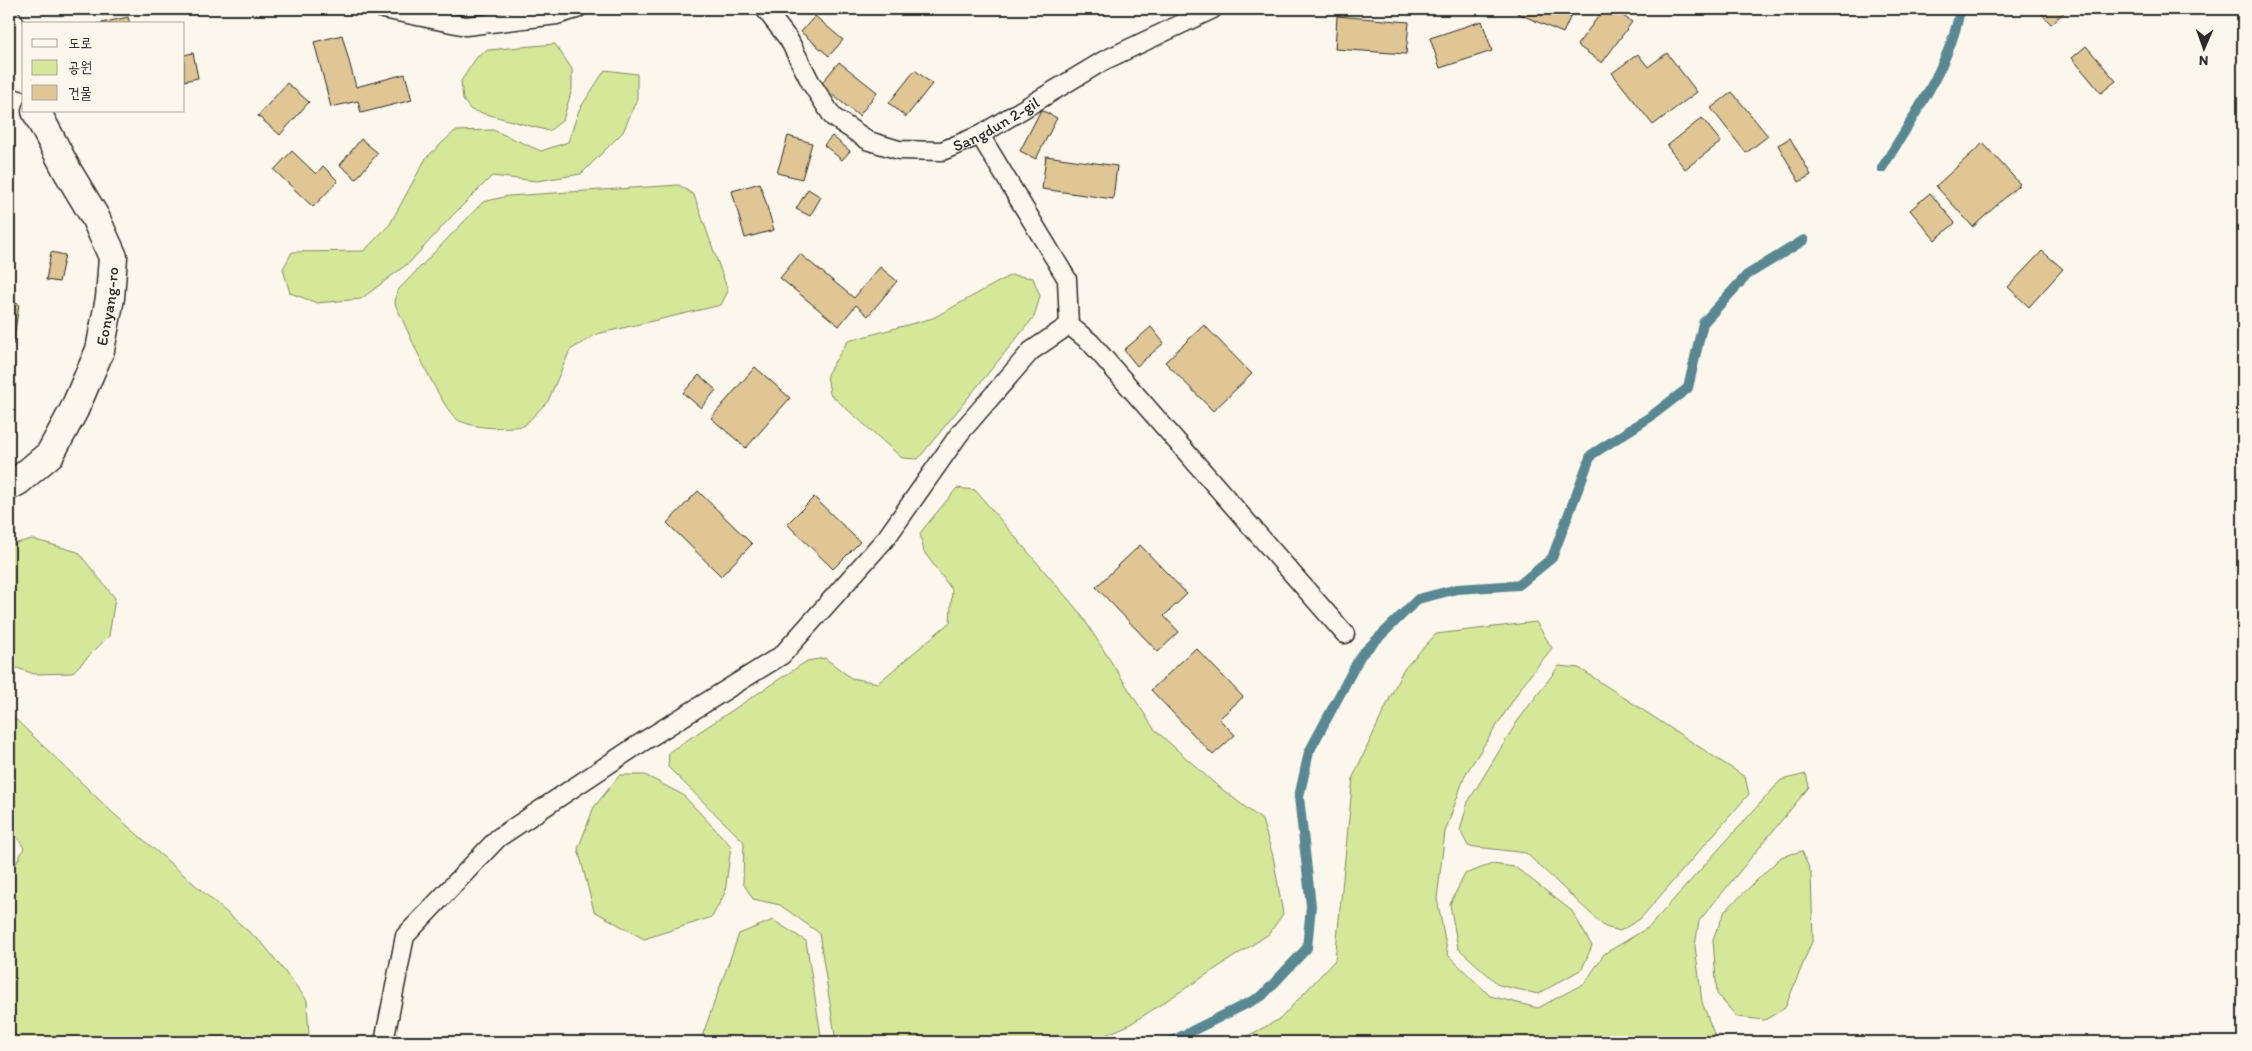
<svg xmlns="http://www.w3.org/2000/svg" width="2252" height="1051" font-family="Itim,'Poor Story',sans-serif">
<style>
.green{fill:#d7e79a;stroke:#818962}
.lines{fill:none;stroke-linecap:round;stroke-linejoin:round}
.stream{stroke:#5a8892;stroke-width:10}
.building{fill:#e0c695;stroke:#2b2b2b}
.lane-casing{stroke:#2b2b2b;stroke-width:21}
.secondary-casing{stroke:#2b2b2b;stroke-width:31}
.lane{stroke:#fbf7ec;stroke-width:18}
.secondary{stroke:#fbf7ec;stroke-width:28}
.labels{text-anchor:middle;stroke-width:5;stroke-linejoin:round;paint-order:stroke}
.street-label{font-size:16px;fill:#2b2b2b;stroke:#fbf7ec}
</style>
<rect width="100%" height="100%" fill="#fbf7ec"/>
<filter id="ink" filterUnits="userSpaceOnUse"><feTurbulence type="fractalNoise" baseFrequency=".02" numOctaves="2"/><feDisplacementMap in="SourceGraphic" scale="10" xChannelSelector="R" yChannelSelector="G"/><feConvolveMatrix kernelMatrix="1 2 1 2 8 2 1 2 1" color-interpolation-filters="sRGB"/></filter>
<g filter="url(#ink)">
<path class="green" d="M555,44L572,69V89L563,120L549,131L471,110L463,100L461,81L477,57L488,50Z
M605,70L637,74V99L623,132L581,174L537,181L492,176L451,217L410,262L361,299L317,303L290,293L283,269L292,252L364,251L390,224L426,158L455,131L493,130L541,151L568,142L579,110Z
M679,185L694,195L728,291L721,305L597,334L570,350L548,401L524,426C502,428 481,430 460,421C443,415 405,324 395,304L397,291L483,202L508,196Z
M1011,275L1033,278L1040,296L1034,317L918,459L902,458L830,394L827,374L848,341L933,318Z
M957,488L975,490L1080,613L1154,729L1214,783L1262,820L1273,856L1283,914L1269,934L1129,1025L1089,1042H836L819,933L780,905L753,899L743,883L744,842L668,767L669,752L807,661L825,658L851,678L878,683L950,622L952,590L924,552L920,533Z
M32,539L78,552L115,598L109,636L72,673L34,674L9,665V545Z
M1536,622L1552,648L1524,683L1465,775L1445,832L1437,899L1448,955L1490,996L1538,1008L1585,983L1604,954L1649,927L1781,780L1806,774L1809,787L1699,921L1695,946L1702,1002L1717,1042H1236L1280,1019L1335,960L1353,777L1403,670L1436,634Z
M1559,666L1579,668L1745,777L1749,794L1640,919L1620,931L1605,927L1526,853L1468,846L1460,830L1468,802L1517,722Z
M9,713L114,814L264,945L307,1000L309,1037L305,1042H9V878L24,848L9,825Z
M620,775H645L683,795L731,846L725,893L712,917L644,939L594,911L578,849L594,807Z
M1802,851L1811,873L1813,939L1785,1008L1765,1020L1737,1017L1717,994L1713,939L1725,911L1781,857Z
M1492,864L1515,867L1572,911L1592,946L1582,969L1538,994L1499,985L1458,948L1450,904L1465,874Z
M773,920L806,941L822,1042H700L739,934Z"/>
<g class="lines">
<path class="stream" d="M1882,168C1910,122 1952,62 1960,9
M1170,1042L1262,996L1307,948L1311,906L1299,797L1309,752L1361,655L1418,599L1457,589L1519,585L1552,558L1591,455L1650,417L1688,388L1703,323L1747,275L1804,240"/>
</g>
<path class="building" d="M1519,9H1574L1563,33L1517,13Z
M1604,9H1613L1632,22L1602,63L1577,45Z
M2037,9H2068L2051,24Z
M815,16L843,40L829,56L801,32Z
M1337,16L1409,22L1406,54L1335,49Z
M128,17L130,24H97Z
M1482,21L1492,51L1440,68L1430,38Z
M342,35L356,87L405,74L412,100L361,113L358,101L331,107L314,42Z
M2086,46L2116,81L2101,93L2072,58Z
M193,53L198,78L184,81V55Z
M1667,53L1697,92L1653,125L1612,73L1638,54L1648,67Z
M839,62L877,92L859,116L820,85Z
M915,70L932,84L906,117L889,103Z
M287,83L309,102L280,135L258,116Z
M1732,92L1768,136L1746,153L1711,108Z
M1041,110L1057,118L1036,159L1020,151Z
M1702,118L1721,142L1685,169L1667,146Z
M788,136L812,143L802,179L777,173Z
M832,136L850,151L842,160L824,145Z
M1790,138L1811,175L1799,182L1778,145Z
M361,139L378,153L356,179L340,165Z
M1983,143L2020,184L1973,227L1936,186Z
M292,151L316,174L323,166L338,181L313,207L274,170Z
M1046,156L1117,166L1113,199L1042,189Z
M760,183L774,230L745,238L732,191Z
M808,189L821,197L810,216L796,209Z
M1930,193L1955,223L1935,240L1910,210Z
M2042,251L2063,269L2029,307L2008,287Z
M51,252L65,255L59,282L46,280Z
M800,254L854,298L880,267L897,281L868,316L856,305L839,326L780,278Z
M9,302L19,304L13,345L9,344Z
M1204,325L1252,374L1213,411L1165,362Z
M1151,327L1164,343L1137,366L1124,350Z
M755,367L790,398L746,448L711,418Z
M699,375L716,390L701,408L683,393Z
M698,491L752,544L721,576L667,523Z
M814,497L860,542L833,569L787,524Z
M1140,545L1187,594L1164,616L1179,632L1158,652L1096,587Z
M1196,648L1243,697L1219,719L1235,735L1213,755L1151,690Z"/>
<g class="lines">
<defs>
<g id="lane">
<path d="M383,9L466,26L557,15L577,9"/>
<path id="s1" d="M765,9L789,40L811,83L833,117L869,141L899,150L942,151L980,135L1103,61L1213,9"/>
<path d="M1069,325L1090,342L1345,634"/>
<path d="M384,1042L405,936L498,838L636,746L782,655L887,537L960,433L1031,351L1069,325L1067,279L980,135"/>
</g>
<g id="secondary">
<path d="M9,23L24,76"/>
<path id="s2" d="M9,486L18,481L50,454L74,410L100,350L110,298L113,257L95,217L68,172L36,111"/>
</g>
</defs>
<use href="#lane" class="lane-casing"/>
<use href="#secondary" class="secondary-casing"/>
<use href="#lane" class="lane"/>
<use href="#secondary" class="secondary"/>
</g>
</g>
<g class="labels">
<g class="street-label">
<text dy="6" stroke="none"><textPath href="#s1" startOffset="306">Sangdun 2-gil</textPath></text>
<text dy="6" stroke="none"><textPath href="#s2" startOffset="212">Eonyang-ro</textPath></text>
</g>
</g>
<rect width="2252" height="1051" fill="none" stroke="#fbf7ec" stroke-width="30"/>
<rect x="15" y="15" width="2222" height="1021" fill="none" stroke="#2b2b2b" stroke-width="2" filter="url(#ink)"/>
<rect x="22" y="22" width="162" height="90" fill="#fbf7ec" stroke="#a8a59f"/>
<rect x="32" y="39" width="25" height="8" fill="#fbf7ec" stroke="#a8a59f"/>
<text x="68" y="48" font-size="15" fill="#2b2b2b">도로</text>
<rect x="32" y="60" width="25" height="15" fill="#d7e79a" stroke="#a8a59f"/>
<text x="68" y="72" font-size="15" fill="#2b2b2b">공원</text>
<rect x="32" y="85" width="25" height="15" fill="#e0c695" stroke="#a8a59f"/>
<text x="68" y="98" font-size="15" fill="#2b2b2b">건물</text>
<g transform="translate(2204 48) rotate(182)" stroke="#fbf7ec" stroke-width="4" paint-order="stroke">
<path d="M0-4L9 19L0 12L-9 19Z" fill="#2b2b2b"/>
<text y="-8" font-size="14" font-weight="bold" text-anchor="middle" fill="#2b2b2b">N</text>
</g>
</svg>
